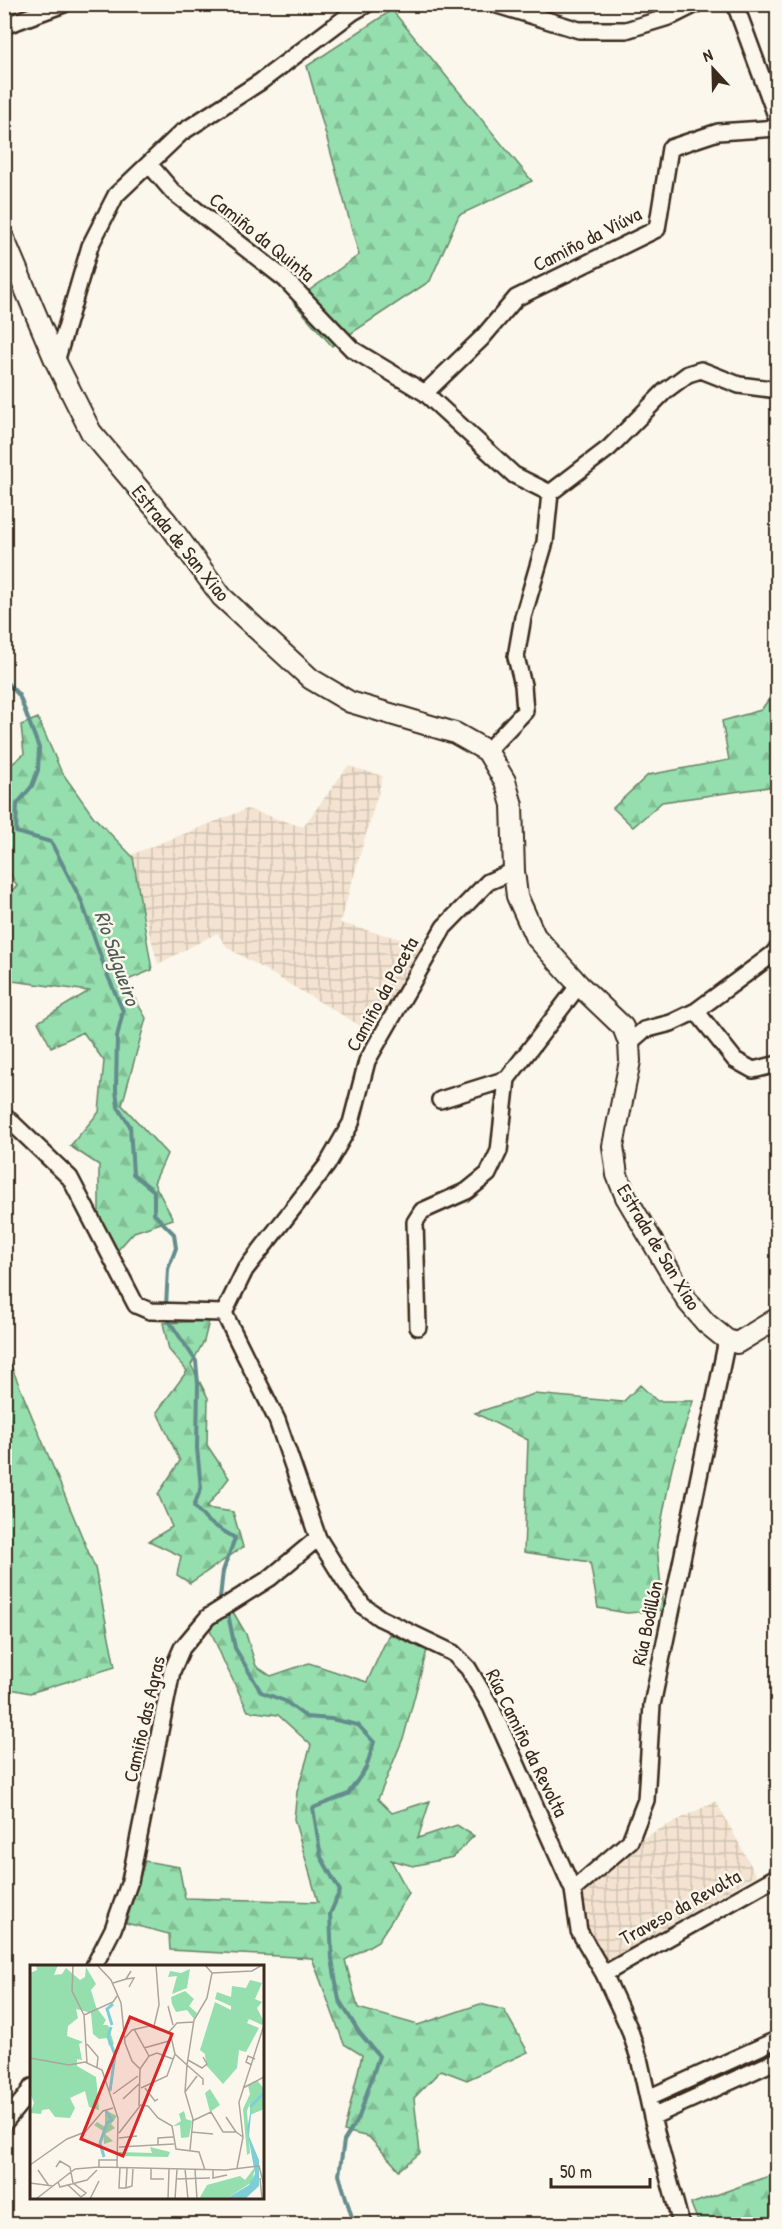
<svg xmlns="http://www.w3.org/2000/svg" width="782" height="2229" font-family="'Patrick Hand',sans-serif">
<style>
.industrial{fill:url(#industrial-grid)}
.forest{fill:url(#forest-firs);stroke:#688466;stroke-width:1.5}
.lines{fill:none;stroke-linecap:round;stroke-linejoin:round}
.stream{stroke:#638c8c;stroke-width:4}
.minor-casing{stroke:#3b2a1e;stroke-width:20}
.tertiary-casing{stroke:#3b2a1e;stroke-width:24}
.minor{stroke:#fbf7ec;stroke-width:15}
.tertiary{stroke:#fbf7ec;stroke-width:20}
.labels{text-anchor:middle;stroke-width:5;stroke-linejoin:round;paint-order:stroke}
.street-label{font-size:20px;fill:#3b2a1e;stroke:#fbf7ec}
.water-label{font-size:21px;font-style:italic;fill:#4f5b55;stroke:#fbf7ec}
.inset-river{fill:none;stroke:#7dced6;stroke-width:3}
.inset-road{fill:none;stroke:#aea59a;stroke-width:1.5}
.view{fill:#d62828;fill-opacity:0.15;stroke:#d62828;stroke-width:3}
.inset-edge{fill:none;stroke:#3b2a1e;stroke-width:3}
</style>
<defs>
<pattern id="industrial-grid" width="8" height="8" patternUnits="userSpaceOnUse" patternTransform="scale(1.5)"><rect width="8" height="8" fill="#f3e3d0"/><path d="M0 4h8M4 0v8" fill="none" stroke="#d1c3b2"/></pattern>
<pattern id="forest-firs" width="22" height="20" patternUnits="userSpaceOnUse" patternTransform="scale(1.5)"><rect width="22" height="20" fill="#95dead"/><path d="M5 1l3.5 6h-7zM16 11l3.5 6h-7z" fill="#81bf94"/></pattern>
</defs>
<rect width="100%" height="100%" fill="#fbf7ec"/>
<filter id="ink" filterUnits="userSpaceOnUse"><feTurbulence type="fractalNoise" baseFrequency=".0167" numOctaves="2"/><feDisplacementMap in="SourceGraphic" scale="12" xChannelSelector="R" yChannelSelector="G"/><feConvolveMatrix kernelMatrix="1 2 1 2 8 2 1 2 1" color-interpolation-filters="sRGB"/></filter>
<g filter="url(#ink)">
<path class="industrial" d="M348,766L383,776L340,923L427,946L371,1032L228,948L217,933L158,964L128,856L247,809L303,827Z
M716,1801L756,1875L605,1962L588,1930L580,1896L634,1842Z"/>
<path class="forest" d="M392,10L532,181L459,215L430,281L332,346L293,302L359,255L307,66Z
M777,688V775L769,787L662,802L633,827L613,808L648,775L729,760L722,721L761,710Z
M38,718L61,771L93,816L133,857L152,970L125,981L146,1018L122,1105L167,1154L154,1183L173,1219L134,1232L116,1252L99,1230V1165L70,1146L99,1112L104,1061L83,1032L51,1047L38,1022L89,991L5,980V896L17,886L5,864V770L24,754L21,725Z
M209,1321L204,1341L191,1365L208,1398L207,1445L229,1478L206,1508L233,1512L243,1547L190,1583L177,1575L181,1556L149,1541L172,1527L158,1494L180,1461L157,1412L187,1371L169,1350L163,1323Z
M4,1349L95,1568L115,1667L30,1693L5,1688Z
M640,1385L657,1401H693L672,1467L657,1545L663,1610L627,1613L598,1608L590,1562L524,1552L528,1440L475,1413L534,1394L623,1402Z
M232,1610L246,1634L256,1666L271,1676L309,1663L367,1682L389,1634L427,1650L404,1736L378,1799L392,1813L430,1801L418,1838L457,1825L474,1836L453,1857L413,1866L391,1860L409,1894L378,1941L345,1960L358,2008L418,2025L480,2004L504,2010L528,2052L467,2080L441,2070L414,2098L420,2153L399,2170L369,2137L344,2131L362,2055L344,2044L312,1958L170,1950L169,1934L126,1923L145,1861L179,1867L185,1898L318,1902L294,1819L297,1792L311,1745L278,1715L248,1711L224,1662L209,1627Z
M777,2173V2224H699L691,2204Z"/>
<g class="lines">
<path class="stream" d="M4,680L19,695L39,748L38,770L32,786L17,804L16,832L51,842L81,900L107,974L123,1011L117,1037L116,1090L118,1107L130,1126L133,1174L154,1191V1214L174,1234L176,1248L168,1269L166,1306
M167,1318L196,1361L198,1384L197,1448L201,1488L194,1506L207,1521L235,1538L223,1571L220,1598
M228,1614L235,1648L261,1692L285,1701L306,1717L331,1719L358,1725L374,1742L366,1768L348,1794L313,1808L321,1857L340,1891L330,1914L332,1959L339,2000L359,2032L379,2056L359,2117L344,2141L339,2175L354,2224"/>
<defs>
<path id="minor" d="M494,4L579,30H626L672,16L696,4
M735,4L778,121
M4,26L64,4
M149,164L173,192L285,279L352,349L425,393L514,475L550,493
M56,362L90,246L116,195L181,133L260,82L353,12L367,4
M425,393L482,338L516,298L657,229L670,148L718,132L778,128
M487,751L525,711L523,685L516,657L523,617L545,542L550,493L609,448L665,391L688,374L701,370L739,385L778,390
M696,1011L735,1060L753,1070L778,1064
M629,1043L644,1030L671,1023L696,1011L773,954L778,948
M440,1100L507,1079
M4,1115L70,1178L136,1305L150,1311L224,1313L277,1420L318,1538L344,1580L363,1606L380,1618L453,1653L468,1668L491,1707L573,1890L579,1931L604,1974L629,2028L639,2058L652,2117L681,2224
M224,1313L245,1270L327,1165L351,1123L367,1061L444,927L488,882L514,871
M418,1327L415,1222L422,1211L467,1191L488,1174L499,1151L507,1079L579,985
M573,1890L630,1841L646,1800L652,1705L727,1340
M94,1966L113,1929L130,1881L172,1671L182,1648L208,1617L270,1578L318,1538
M604,1974L778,1876
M648,2098L778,2039
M652,2117L778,2060
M4,2123L27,2095L32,2087"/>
<path id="tertiary" d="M4,239L56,362L91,432L167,522L222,597L311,679L350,702L455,733L487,751L505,781L512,805L514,871L517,896L535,936L579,985L623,1027L629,1043L630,1061L613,1146L617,1175L626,1197L688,1302L706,1323L727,1340L737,1343L778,1318"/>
</defs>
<use href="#minor" class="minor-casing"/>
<use href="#tertiary" class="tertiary-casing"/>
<use href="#minor" class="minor"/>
<use href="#tertiary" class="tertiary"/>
</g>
</g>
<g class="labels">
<g class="street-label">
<text transform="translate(262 237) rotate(39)" y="7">Camiño da Quinta</text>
<text transform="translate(587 239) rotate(-27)" y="7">Camiño da Viúva</text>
<text transform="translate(181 543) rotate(51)" y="7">Estrada de San Xiao</text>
<text transform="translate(382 994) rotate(-61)" y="7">Camiño da Poceta</text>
<text transform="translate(659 1247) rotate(59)" y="7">Estrada de San Xiao</text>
<text transform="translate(647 1623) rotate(-78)" y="7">Rúa Bodillón</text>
<text transform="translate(144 1719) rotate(-77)" y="7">Camiño das Agras</text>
<text transform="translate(527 1743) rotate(64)" y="7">Rúa Camiño da Revolta</text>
<text transform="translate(680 1907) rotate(-29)" y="7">Traveso da Revolta</text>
</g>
<g class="water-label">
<text transform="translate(117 958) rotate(71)" y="7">Río Salgueiro</text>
</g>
</g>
<g transform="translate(30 1965)">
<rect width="234" height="234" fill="#fbf7ec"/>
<path d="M6,0H28L24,10L32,9L36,3L50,15L55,12L56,2L66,19L61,25L66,42L76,55L73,60H78L84,79L79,81L77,73L69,74L63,69L61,48L46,44L48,53L38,61L37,71L53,77L49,79L52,95L47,94V101L66,112L69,145L59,142L55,126L40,133L45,143L40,153L25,152L19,144L12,145L11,149L0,148L4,138L0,128V8L7,5ZM160,4L157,23L142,29L147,11L138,12L140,6L151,8ZM220,15L232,18L225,34L232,37L227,43L234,57L232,60L219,54L217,58L229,63L216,87L209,85L207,103L193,119L176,100L175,89L170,85L185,37L201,45V41L185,34L187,27L201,32L202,21L216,23ZM155,26L164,34L159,41L167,48L164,54L157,45L146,47L142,39L141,32ZM227,115L234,124V144L220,150V138L217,146L220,188L217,190L213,144L220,129L218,120ZM180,124L190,140L180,147L175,128ZM75,145L87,151L81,159L85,163L75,169L83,176L74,179L73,166L64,160L67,157L75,162ZM154,146L156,154L162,156L159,172L151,173L150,160L143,161L151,156L149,149ZM120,182L140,187L138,192L89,191V187L122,188Z" fill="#95dead"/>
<path d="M225,202L222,217L196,234H169L177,220L210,211L215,215Z" fill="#95dead"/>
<path d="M222,139L219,171L229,195V221L215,234H196L219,220L225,209L217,164Z" fill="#7dced6"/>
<path class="inset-river" d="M82,60L77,44L83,39M80,126L85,90L78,71L81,62M220,142L234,128M74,192L70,178L77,158L82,155L76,146"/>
<path class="inset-road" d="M43,0L42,26L54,50M67,0L81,15L91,38L95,78L102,96L110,104L109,140L118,141L128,153L142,161L146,184L169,187L175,205M182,8L222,6L232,0M96,14L104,13L99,22M83,18L96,14L101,6M138,41L143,60M124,61L129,40L126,0M104,64L119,91M140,67L145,89L157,100M95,73L102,65L119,61L138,68L147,58L164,57M57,79L68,92L67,102M114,83L139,76M0,93L39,100L55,97L72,105L88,153L87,202M158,95L172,103L177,99L173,92M57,98L54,50L83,37L87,31M157,100L173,114V120M222,100L216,97L218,91L225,94M110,104L119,91L127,88L143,94M111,123L137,111L145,89M115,123L125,136L128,134M213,123L234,112M155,127L167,111M83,129L108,111M93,134L109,119M196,152L206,167M162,156L181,147L193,167H206L213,172M161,167L183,169M89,168L110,141M89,173L107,171M128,180V173L143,172M89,182L144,179M160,185L163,154L155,127L157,100L164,55L177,33L182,8L175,0M0,200L37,174L55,167L73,146L83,143M26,202L30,196L40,202L43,218L56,228L51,232L38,220M69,202V195H87M69,202L196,205L229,201L234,220M90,202L89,223H96M121,203V214H134M207,203L213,172L209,137L234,60M155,204L158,234M8,205L19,221M165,205L167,234M183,205V213L197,210M230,213L232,234M146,214L180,213M28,217L30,222L57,215L67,205M0,218L23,221M96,223L102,221L103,203M96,223L97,203M6,234L45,204L69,202M60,234L69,216M138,234L139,204M145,234L147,204"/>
<path class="view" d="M100,52L142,69L93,191L51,174Z"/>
<rect width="234" height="234" class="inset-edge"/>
</g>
<rect width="782" height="2229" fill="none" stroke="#fbf7ec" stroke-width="24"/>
<rect x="12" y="12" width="758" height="2205" fill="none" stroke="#3b2a1e" stroke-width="2" filter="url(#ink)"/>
<g transform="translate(713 69) rotate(338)" stroke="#fbf7ec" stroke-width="4.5" paint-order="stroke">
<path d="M0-4.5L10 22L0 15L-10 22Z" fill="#3b2a1e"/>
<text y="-9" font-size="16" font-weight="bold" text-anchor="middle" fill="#3b2a1e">N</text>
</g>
<path d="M551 2178v9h99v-9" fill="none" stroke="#3b2a1e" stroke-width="3"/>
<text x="560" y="2178" font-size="18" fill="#3b2a1e" stroke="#fbf7ec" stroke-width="4.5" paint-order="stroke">50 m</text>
</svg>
